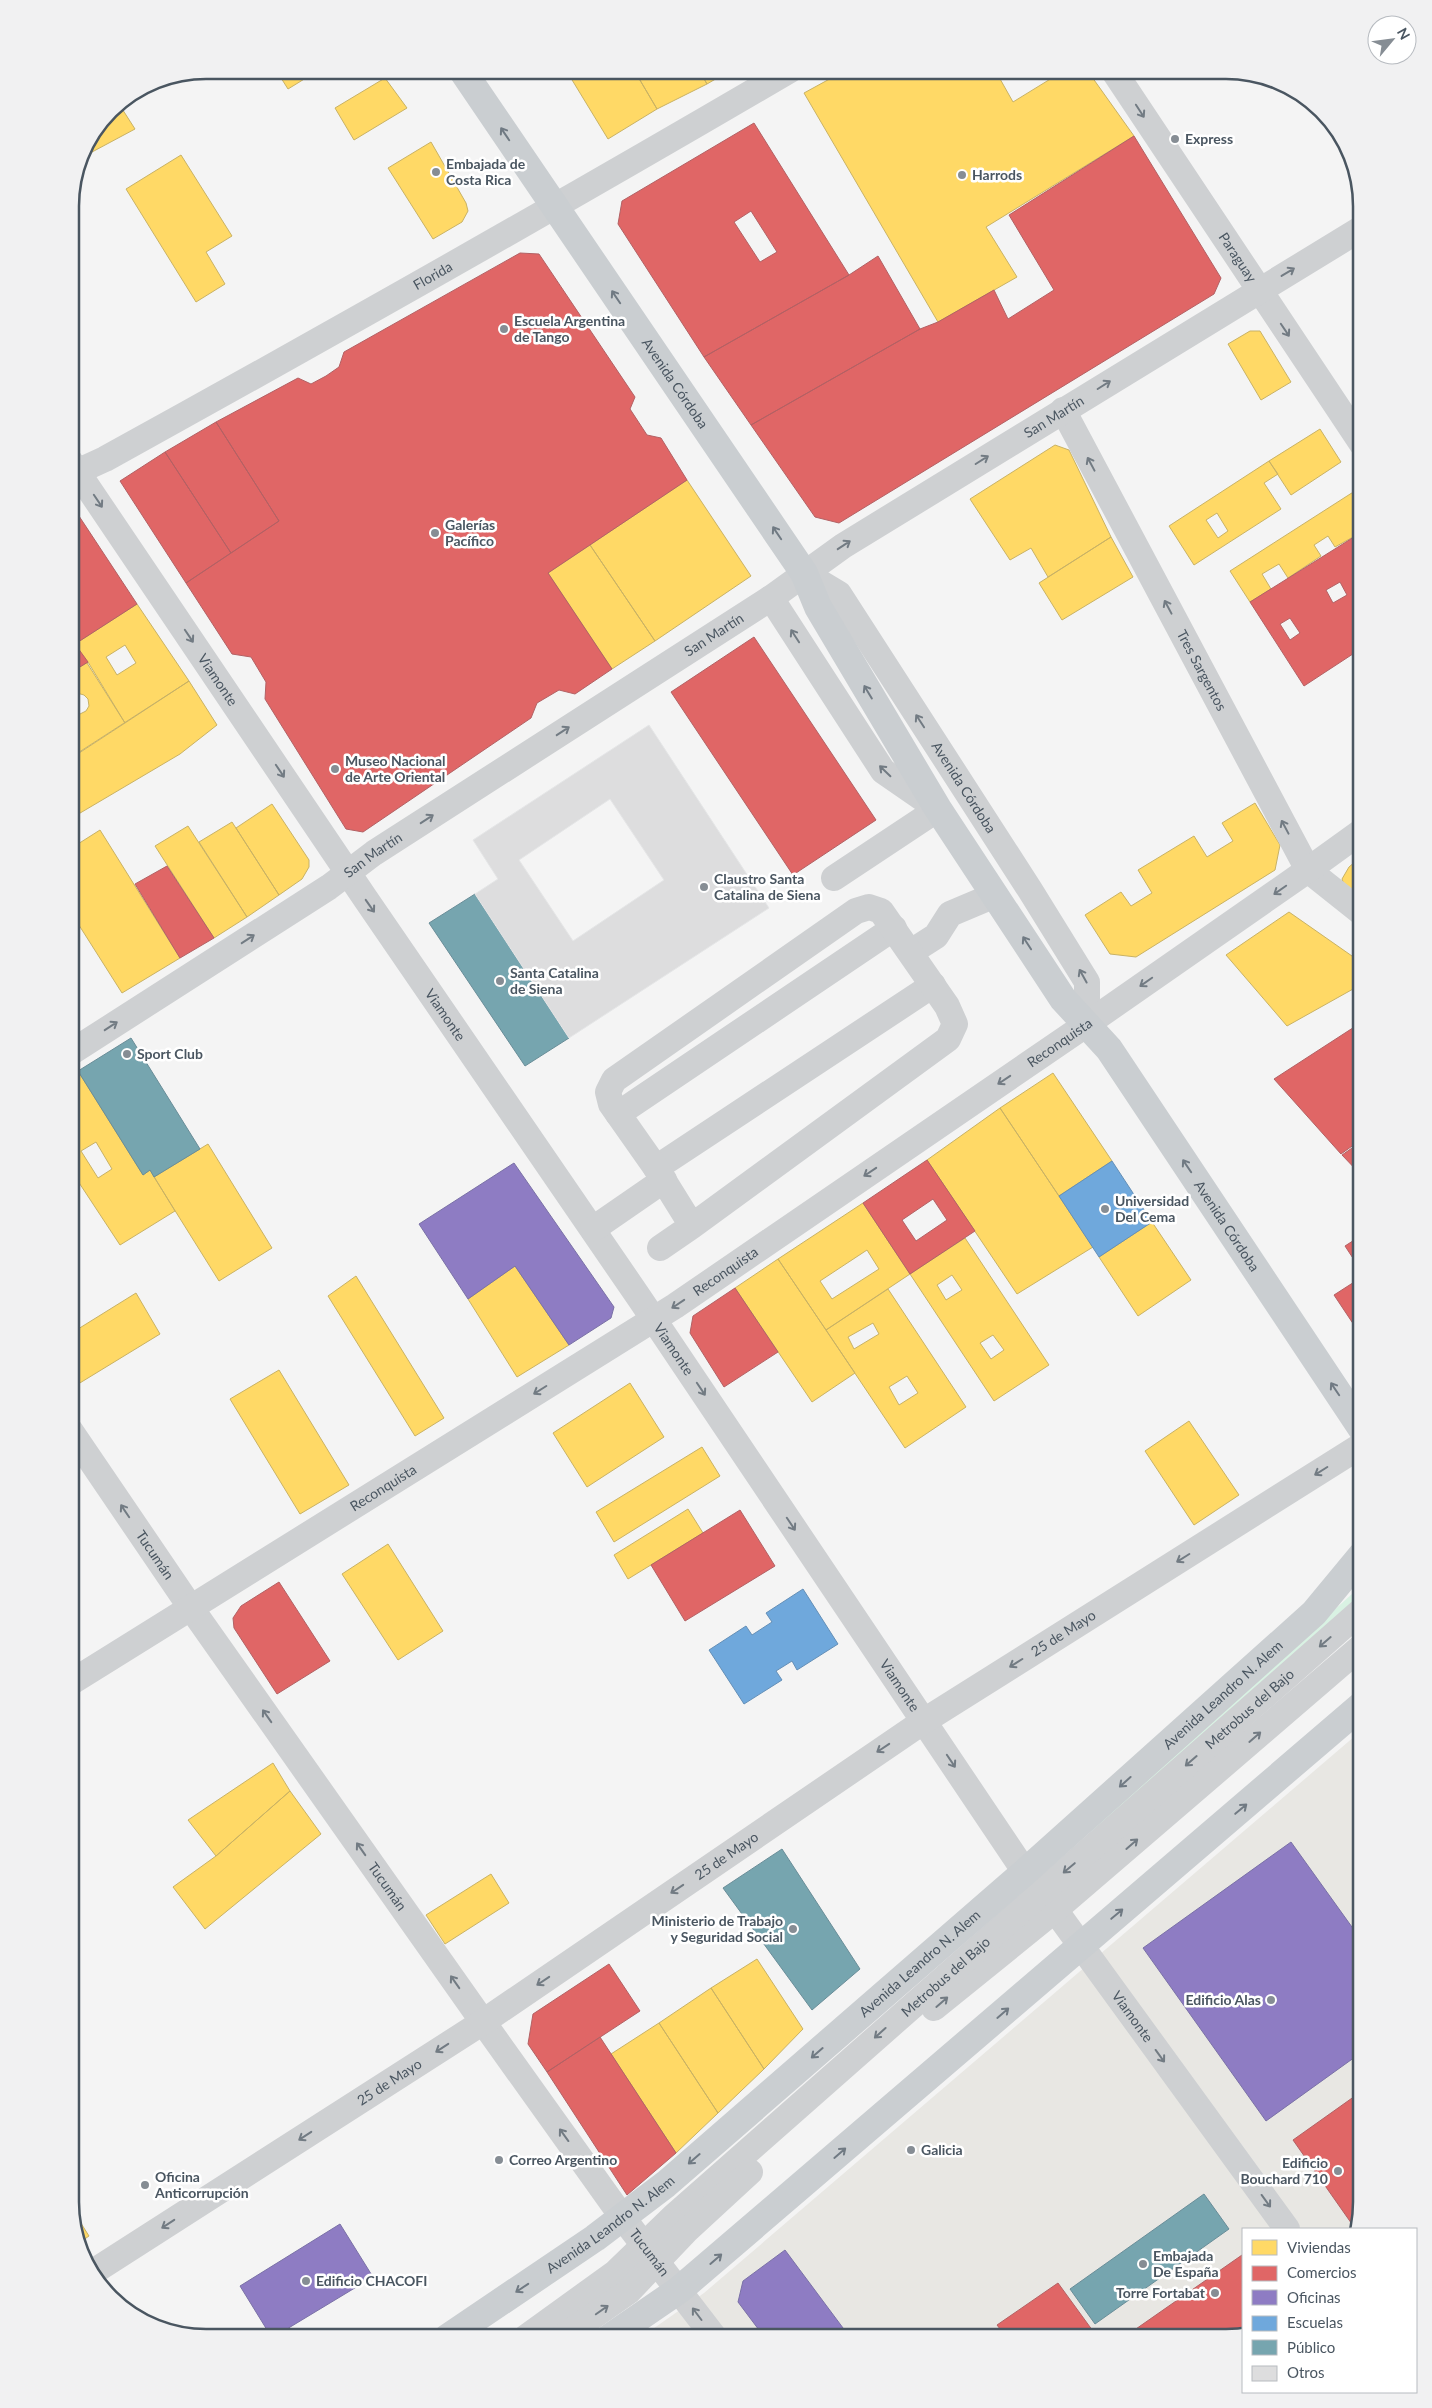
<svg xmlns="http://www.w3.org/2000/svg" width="1432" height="2408" font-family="Lato,sans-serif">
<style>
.commercial{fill:#e8e7e3}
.green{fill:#d9f2e3}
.homes{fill:#ffd966;stroke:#c9b264;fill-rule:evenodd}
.shops{fill:#e06666;stroke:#b36164;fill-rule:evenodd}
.offices{fill:#8e7cc3;stroke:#7a71a6}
.schools{fill:#6fa8dc;stroke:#648fb7}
.public{fill:#76a5af;stroke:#698d98}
.building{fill:#ddddde;stroke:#e5e6e7;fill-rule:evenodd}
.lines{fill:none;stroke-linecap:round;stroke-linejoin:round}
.minor{stroke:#ced0d2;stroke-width:26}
.major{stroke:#caced1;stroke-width:28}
.oneway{stroke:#727b83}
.oneway2{stroke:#707a83}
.poi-dot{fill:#868d94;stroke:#fff;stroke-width:2}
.labels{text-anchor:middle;stroke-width:5;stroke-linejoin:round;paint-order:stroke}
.poi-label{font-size:14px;font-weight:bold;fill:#4a5661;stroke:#fff;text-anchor:start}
.street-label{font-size:14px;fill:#4a5661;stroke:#fff}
.rim{fill:none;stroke:#4a5661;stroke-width:2.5}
</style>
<rect width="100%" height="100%" fill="#f4f4f4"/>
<path class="commercial" d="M1362,1730V2202L1354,2229H1243V2334L1226,2338H640L704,2293Z"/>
<path class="green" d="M1362,1585V1599L1096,1835L1091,1829Z"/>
<path class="homes" d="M276,70H319L288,89Z
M566,70H634L657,109L608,139Z
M634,70H699L707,84L657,109Z
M699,70H731L707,84Z
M846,70H995L1013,102L1065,70H1087L1134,136L986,227L1017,277L938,322L804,93Z
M385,78L407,108L354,140L335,108Z
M119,104L135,129L79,159L80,154L110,110Z
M431,142L466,203L468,211L462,222L433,239L388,168Z
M181,155L232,236L206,252L225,284L196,302L126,189Z
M1250,331H1260L1291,382L1261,400L1228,344Z
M1320,429L1341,462L1291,495L1269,461Z
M1055,445L1069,450L1111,537L1048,577L1031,548L1010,560L970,499Z
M1269,461L1278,474L1264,483L1281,509L1194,565L1169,526ZM1217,513L1228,531L1218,538L1206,520Z
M687,480L751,576L655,641L590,545Z
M1358,489L1362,493V532L1335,547L1328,536L1314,545L1321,556L1288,578L1279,564L1262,574L1271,589L1250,602L1230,571Z
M1111,537L1133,577L1062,620L1039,583Z
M590,545L655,641L612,669L548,573Z
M137,604L189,681L125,723L75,644ZM125,645L136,663L117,675L106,657Z
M88,662L125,723L76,755L70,744V709L80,714L86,711L89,706L88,699L84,695L77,693L70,699V673Z
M189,681L217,725L180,754L70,819V758Z
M1255,803L1280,845L1275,870L1136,957L1110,954L1085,915L1121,892L1131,906L1152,893L1138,870L1194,836L1207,857L1233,841L1222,823Z
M272,804L309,860V867L302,879L279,895L236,828Z
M232,822L279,895L247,917L199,842Z
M188,826L247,917L214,938L155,846Z
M100,830L180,958L122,993L70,911V849Z
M1362,856V902L1346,890L1342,879L1349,867Z
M1289,912L1362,963V984L1287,1026L1226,955Z
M78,1071L143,1175L150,1170L175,1211L120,1245L70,1169V1076ZM96,1142L112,1169L98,1178L81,1151Z
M1053,1073L1112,1161L1059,1196L1000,1108Z
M1000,1108L1093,1247L1017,1294L927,1160Z
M208,1144L272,1248L219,1281L154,1177Z
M863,1203L910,1274L826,1330L778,1259ZM867,1250L879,1269L832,1299L820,1281Z
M1152,1222L1191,1280L1138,1316L1099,1257Z
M965,1238L1049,1365L994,1401L910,1274ZM952,1275L962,1290L946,1300L937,1285ZM993,1335L1004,1350L991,1359L980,1343Z
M778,1259L855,1373L812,1402L735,1288Z
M515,1266L569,1345L517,1377L468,1299Z
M356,1276L444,1418L415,1436L328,1296Z
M888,1289L966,1407L905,1448L826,1330ZM873,1323L879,1334L854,1349L848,1337ZM907,1376L918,1393L899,1405L889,1387Z
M136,1293L160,1334L70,1389V1334Z
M279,1370L349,1485L300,1514L230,1399Z
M630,1383L664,1437L587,1487L553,1433Z
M1189,1421L1239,1495L1194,1525L1145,1451Z
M702,1447L720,1476L614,1542L596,1512Z
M688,1509L703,1533L628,1579L614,1555Z
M388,1544L443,1631L398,1660L342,1574Z
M273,1763L290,1791L216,1856L188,1820Z
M290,1791L321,1834L205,1929L173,1887L216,1856Z
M491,1874L509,1903L445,1944L426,1915Z
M757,1959L803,2029L764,2069L711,1988Z
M711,1988L764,2069L718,2113L659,2023Z
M659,2023L718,2113L676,2153L611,2054Z
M72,2209L89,2236L79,2243Z"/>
<path class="shops" d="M754,123L849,275L704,357L618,224L622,201ZM751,211L777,252L760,262L734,222Z
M1134,136L1221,278L1214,294L839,523L815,517L751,425L920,329L938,322L994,290L1008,319L1054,290L1009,215Z
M520,253L539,254L635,397L630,409L647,435L661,438L687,480L548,573L612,669L575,694L559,690L537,703L531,718L363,832L346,829L265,699L266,682L251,657L232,654L186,583L279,521L216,422L298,378L311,384L326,376L339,367L344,352Z
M878,256L920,329L751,425L704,357L849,275Z
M216,422L279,521L231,553L165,452Z
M165,452L231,553L186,583L120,481Z
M70,512L77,513L137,604L75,644L88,662L70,673Z
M1362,532V648L1304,686L1250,602ZM1340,582L1347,595L1333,603L1326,590ZM1290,618L1300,633L1290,640L1280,624Z
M754,637L876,820L793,875L671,692Z
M167,866L214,938L180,958L135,884Z
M1362,1022V1139L1341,1154L1274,1079Z
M1362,1141V1176L1342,1155Z
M927,1160L975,1231L910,1274L863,1203ZM933,1199L947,1220L916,1241L902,1220Z
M1362,1235V1272L1345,1246Z
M1362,1277V1337L1334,1295Z
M735,1288L778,1352L724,1387L690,1333L693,1316Z
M740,1510L775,1566L685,1621L651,1565Z
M279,1582L330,1661L277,1694L234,1628L233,1618L241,1606Z
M609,1964L640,2011L547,2072L528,2044L533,2014Z
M600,2037L676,2153L627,2195L547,2072Z
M1362,2091V2202L1354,2227L1293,2140Z
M1242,2255L1243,2334L1226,2338H1131L1133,2331Z
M1058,2283L1098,2338H1007L997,2325Z"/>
<path class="offices" d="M514,1163L614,1307L611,1318L569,1345L515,1266L468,1299L419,1224Z
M1291,1842L1362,1941V2052L1266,2121L1143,1948Z
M340,2224L373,2277L272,2338L240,2286Z
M785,2250L849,2336L846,2338H765L738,2302L743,2281Z"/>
<path class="schools" d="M1112,1161L1152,1222L1099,1257L1059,1196Z
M803,1589L838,1644L797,1670L792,1661L776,1671L782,1680L744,1704L709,1650L746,1626L752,1635L772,1622L766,1613Z"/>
<path class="public" d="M475,894L569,1038L525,1066L429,923Z
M131,1038L200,1149L154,1177L150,1170L143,1175L78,1071Z
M782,1849L860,1969L812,2010L723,1888Z
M1204,2194L1229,2229L1095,2324L1070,2289Z"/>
<path class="building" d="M649,725L769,908L569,1038L475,894L498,879L473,840ZM610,799L664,880L573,941L519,860Z"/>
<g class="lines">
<g class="minor">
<path id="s1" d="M1113,70L1362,444"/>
<path id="s2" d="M1063,410L1308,870L1362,913"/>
<path id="s3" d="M70,461L365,898L640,1299L1025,1872L1055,1910L1287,2229"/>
<path id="s4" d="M70,475L105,459C335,332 563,203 790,70"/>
<path id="s5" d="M804,573L839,594L1030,890L1087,982V1024"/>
<path d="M771,598L883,771L938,809L834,878"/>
<path d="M911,952L936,936L950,914L995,895"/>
<path id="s6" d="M70,1053L329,887L374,853L771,598L843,546L1362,228"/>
<path d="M618,1114L894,928"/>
<path d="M656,1168L933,985"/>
<path d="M593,1229L664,1180"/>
<path d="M660,1248L692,1226L948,1039L955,1024L947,1006L881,911L869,907L856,911L614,1080L608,1092L611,1104L656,1168L692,1226"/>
<path id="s7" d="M70,1430L191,1608L483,2022L623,2218L715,2338"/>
<path id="s8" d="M70,1683L675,1306L1087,1024L1308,870L1362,831"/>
<path d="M934,2008L1055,1910L1362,1646"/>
<path id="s9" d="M93,2272L483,2022L924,1721L1362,1445"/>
<path id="s10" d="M525,2338L615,2273L673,2217L1362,1610"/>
<path d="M562,2338L629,2291L686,2231L750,2172"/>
</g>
<g class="major">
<path id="s11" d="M462,70L804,573L818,607L938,809L1063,999L1109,1049L1362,1429"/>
<path id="s12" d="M447,2338L595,2238L666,2184L1025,1872L1314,1613L1362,1555"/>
<path d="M609,2338L679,2290L1362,1705"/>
</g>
</g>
<defs><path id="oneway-shaft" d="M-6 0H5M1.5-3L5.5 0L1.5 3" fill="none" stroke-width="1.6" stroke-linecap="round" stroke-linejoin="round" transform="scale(1.25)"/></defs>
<g class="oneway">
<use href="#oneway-shaft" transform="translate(1140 111) rotate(57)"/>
<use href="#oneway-shaft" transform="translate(1288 272) rotate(-31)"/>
<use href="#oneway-shaft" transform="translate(1285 330) rotate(56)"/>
<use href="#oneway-shaft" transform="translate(1104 385) rotate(-32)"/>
<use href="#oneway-shaft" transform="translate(982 460) rotate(-32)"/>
<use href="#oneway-shaft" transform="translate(1091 464) rotate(-118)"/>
<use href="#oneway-shaft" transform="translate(98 501) rotate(56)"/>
<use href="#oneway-shaft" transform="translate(844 545) rotate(-33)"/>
<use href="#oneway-shaft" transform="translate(1168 607) rotate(-118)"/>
<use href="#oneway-shaft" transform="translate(189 636) rotate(56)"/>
<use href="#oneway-shaft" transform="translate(795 636) rotate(-123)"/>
<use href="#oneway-shaft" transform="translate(920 721) rotate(-123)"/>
<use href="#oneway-shaft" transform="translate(563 731) rotate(-33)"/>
<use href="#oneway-shaft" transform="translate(280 771) rotate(56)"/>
<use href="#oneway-shaft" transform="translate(885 771) rotate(-136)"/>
<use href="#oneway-shaft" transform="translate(427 819) rotate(-33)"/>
<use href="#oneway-shaft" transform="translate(1285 827) rotate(-118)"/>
<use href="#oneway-shaft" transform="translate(1280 890) rotate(145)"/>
<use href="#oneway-shaft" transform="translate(370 906) rotate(55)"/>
<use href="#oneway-shaft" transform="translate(248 939) rotate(-33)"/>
<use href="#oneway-shaft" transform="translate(1083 976) rotate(-119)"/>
<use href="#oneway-shaft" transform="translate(1146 982) rotate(145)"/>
<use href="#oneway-shaft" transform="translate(111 1026) rotate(-33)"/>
<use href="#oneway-shaft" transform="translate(1004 1080) rotate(146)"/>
<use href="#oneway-shaft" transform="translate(870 1172) rotate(146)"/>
<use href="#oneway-shaft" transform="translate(678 1304) rotate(146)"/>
<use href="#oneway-shaft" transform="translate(701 1389) rotate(56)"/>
<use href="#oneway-shaft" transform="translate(540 1390) rotate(148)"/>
<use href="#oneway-shaft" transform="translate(1321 1471) rotate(148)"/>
<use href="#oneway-shaft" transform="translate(125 1511) rotate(-124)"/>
<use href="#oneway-shaft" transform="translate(791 1524) rotate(56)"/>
<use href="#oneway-shaft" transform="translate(1183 1558) rotate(148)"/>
<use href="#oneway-shaft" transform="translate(1325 1642) rotate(139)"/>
<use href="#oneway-shaft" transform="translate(1016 1663) rotate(148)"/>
<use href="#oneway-shaft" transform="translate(267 1716) rotate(-125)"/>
<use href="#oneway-shaft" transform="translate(1255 1737) rotate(-41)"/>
<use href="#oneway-shaft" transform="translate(883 1748) rotate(146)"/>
<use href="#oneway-shaft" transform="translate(951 1761) rotate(56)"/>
<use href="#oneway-shaft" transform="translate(1191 1761) rotate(139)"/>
<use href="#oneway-shaft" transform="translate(1132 1844) rotate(-41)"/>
<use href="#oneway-shaft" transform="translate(361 1849) rotate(-125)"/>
<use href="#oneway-shaft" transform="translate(1069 1868) rotate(140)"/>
<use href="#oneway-shaft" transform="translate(677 1889) rotate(146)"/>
<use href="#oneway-shaft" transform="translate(543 1981) rotate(146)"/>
<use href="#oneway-shaft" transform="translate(455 1982) rotate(-125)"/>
<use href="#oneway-shaft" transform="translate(942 2002) rotate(-41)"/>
<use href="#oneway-shaft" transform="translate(880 2033) rotate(138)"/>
<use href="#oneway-shaft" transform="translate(442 2048) rotate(147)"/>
<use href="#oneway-shaft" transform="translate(1160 2056) rotate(54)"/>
<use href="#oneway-shaft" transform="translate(564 2135) rotate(-126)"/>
<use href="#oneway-shaft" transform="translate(305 2136) rotate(147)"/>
<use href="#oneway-shaft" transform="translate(1266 2201) rotate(54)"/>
<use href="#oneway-shaft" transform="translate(168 2224) rotate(147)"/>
<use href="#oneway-shaft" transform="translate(602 2310) rotate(-35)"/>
<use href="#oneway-shaft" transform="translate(697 2314) rotate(-127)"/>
</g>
<g class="oneway2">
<use href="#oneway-shaft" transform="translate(505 134) rotate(-124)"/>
<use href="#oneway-shaft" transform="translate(616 297) rotate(-124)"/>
<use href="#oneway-shaft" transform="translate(777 533) rotate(-124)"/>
<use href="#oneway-shaft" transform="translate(868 692) rotate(-121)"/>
<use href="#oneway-shaft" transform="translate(1027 943) rotate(-123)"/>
<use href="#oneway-shaft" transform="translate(1187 1166) rotate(-124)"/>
<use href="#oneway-shaft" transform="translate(1335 1389) rotate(-124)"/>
<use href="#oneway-shaft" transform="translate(1125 1782) rotate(138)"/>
<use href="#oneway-shaft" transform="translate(1241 1809) rotate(-40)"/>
<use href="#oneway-shaft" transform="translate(1117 1914) rotate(-40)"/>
<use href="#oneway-shaft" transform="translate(1003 2013) rotate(-41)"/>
<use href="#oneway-shaft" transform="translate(817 2053) rotate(139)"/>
<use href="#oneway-shaft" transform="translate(840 2153) rotate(-41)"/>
<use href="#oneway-shaft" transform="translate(694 2159) rotate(139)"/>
<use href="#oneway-shaft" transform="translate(716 2259) rotate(-41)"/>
<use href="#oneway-shaft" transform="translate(522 2288) rotate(146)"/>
</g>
<g class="poi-dot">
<circle cx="1175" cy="139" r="5"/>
<circle cx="436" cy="172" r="5"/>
<circle cx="962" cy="175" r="5"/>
<circle cx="504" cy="329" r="5"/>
<circle cx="435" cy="533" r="5"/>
<circle cx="335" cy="769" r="5"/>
<circle cx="704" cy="887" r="5"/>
<circle cx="500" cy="981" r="5"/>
<circle cx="127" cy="1054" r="5"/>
<circle cx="1105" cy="1209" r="5"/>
<circle cx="793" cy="1929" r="5"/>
<circle cx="1271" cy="2000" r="5"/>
<circle cx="911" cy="2150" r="5"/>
<circle cx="499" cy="2160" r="5"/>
<circle cx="1338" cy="2171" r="5"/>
<circle cx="145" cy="2185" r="5"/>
<circle cx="1143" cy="2264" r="5"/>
<circle cx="306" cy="2281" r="5"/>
<circle cx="1215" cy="2293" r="5"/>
</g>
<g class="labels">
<g class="poi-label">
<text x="1185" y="144">Express</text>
<text x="446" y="169">Embajada de<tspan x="446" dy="16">Costa Rica</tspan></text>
<text x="972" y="180">Harrods</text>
<text x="514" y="326">Escuela Argentina<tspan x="514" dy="16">de Tango</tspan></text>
<text x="445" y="530">Galerías<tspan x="445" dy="16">Pacífico</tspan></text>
<text x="345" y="766">Museo Nacional<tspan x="345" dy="16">de Arte Oriental</tspan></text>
<text x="714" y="884">Claustro Santa<tspan x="714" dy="16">Catalina de Siena</tspan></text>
<text x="510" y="978">Santa Catalina<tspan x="510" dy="16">de Siena</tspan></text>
<text x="137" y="1059">Sport Club</text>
<text x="1115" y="1206">Universidad<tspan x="1115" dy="16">Del Cema</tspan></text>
<text x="783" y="1926" text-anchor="end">Ministerio de Trabajo<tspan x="783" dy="16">y Seguridad Social</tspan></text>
<text x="1261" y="2005" text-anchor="end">Edificio Alas</text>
<text x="921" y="2155">Galicia</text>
<text x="509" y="2165">Correo Argentino</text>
<text x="1328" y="2168" text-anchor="end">Edificio<tspan x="1328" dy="16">Bouchard 710</tspan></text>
<text x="155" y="2182">Oficina<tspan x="155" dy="16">Anticorrupción</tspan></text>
<text x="1153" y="2261">Embajada<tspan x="1153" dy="16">De España</tspan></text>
<text x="316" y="2286">Edificio CHACOFI</text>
<text x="1205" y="2298" text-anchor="end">Torre Fortabat</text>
</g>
<g class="street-label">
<text dy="5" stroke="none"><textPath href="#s1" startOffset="225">Paraguay</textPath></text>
<text dy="5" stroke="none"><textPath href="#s4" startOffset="414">Florida</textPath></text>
<text dy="5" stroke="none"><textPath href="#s11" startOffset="379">Avenida Córdoba</textPath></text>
<text dy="5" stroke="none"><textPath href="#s6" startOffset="1172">San Martín</textPath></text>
<text dy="5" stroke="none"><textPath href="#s6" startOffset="768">San Martín</textPath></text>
<text dy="5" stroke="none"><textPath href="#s2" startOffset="295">Tres Sargentos</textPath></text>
<text dy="5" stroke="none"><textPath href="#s3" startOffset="264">Viamonte</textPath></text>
<text dy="5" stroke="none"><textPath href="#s5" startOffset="271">Avenida Córdoba</textPath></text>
<text dy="5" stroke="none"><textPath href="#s6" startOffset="362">San Martín</textPath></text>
<text dy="5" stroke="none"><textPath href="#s3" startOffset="669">Viamonte</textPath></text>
<text dy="5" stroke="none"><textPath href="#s8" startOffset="1179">Reconquista</textPath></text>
<text dy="5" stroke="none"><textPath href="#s11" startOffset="1388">Avenida Córdoba</textPath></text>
<text dy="5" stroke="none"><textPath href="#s8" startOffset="774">Reconquista</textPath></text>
<text dy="5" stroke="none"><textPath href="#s3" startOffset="1074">Viamonte</textPath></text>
<text dy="5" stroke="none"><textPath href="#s8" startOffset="369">Reconquista</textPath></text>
<text dy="5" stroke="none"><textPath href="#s7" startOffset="151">Tucumán</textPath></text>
<text dy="5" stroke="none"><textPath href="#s9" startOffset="1162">25 de Mayo</textPath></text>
<text dy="5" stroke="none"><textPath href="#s3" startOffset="1479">Viamonte</textPath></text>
<text dy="5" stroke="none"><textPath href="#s12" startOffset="1009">Avenida Leandro N. Alem</textPath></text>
<text dy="5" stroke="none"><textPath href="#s10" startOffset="960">Metrobus del Bajo</textPath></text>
<text dy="5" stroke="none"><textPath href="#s9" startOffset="758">25 de Mayo</textPath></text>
<text dy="5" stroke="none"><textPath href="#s7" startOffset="556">Tucumán</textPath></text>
<text dy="5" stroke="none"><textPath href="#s12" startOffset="604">Avenida Leandro N. Alem</textPath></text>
<text dy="5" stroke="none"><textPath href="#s10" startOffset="555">Metrobus del Bajo</textPath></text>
<text dy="5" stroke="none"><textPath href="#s3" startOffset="1884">Viamonte</textPath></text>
<text dy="5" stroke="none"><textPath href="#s9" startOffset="352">25 de Mayo</textPath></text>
<text dy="5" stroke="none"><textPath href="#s12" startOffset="199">Avenida Leandro N. Alem</textPath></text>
<text dy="5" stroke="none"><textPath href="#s7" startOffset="1006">Tucumán</textPath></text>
</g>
</g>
<path d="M0 0H1432V2408H0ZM206 79H1226A127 127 0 0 1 1353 206V2202A127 127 0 0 1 1226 2329H206A127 127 0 0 1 79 2202V206A127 127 0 0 1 206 79Z" fill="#f1f1f2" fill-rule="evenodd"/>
<path class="rim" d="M206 79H1226A127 127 0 0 1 1353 206V2202A127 127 0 0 1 1226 2329H206A127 127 0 0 1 79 2202V206A127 127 0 0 1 206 79Z"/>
<rect x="1242" y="2228" width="175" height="165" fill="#ffffff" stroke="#b7bbc0"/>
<rect x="1252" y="2240" width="25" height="15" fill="#ffd966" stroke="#b7bbc0"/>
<text x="1287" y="2253" font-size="15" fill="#4a5661">Viviendas</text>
<rect x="1252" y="2266" width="25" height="15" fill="#e06666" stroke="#b7bbc0"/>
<text x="1287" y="2278" font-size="15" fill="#4a5661">Comercios</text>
<rect x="1252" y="2290" width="25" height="15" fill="#8e7cc3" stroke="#b7bbc0"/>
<text x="1287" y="2303" font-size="15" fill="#4a5661">Oficinas</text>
<rect x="1252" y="2316" width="25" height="15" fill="#6fa8dc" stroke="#b7bbc0"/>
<text x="1287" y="2328" font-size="15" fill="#4a5661">Escuelas</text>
<rect x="1252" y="2340" width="25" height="15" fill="#76a5af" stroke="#b7bbc0"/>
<text x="1287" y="2353" font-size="15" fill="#4a5661">Público</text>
<rect x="1252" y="2366" width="25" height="15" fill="#ddddde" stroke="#b7bbc0"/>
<text x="1287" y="2378" font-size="15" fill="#4a5661">Otros</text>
<g transform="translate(1392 40) rotate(61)"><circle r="24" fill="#ffffff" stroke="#b7bbc0"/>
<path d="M0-4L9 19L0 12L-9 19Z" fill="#868d94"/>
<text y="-8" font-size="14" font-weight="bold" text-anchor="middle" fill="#4a5661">N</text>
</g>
</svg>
